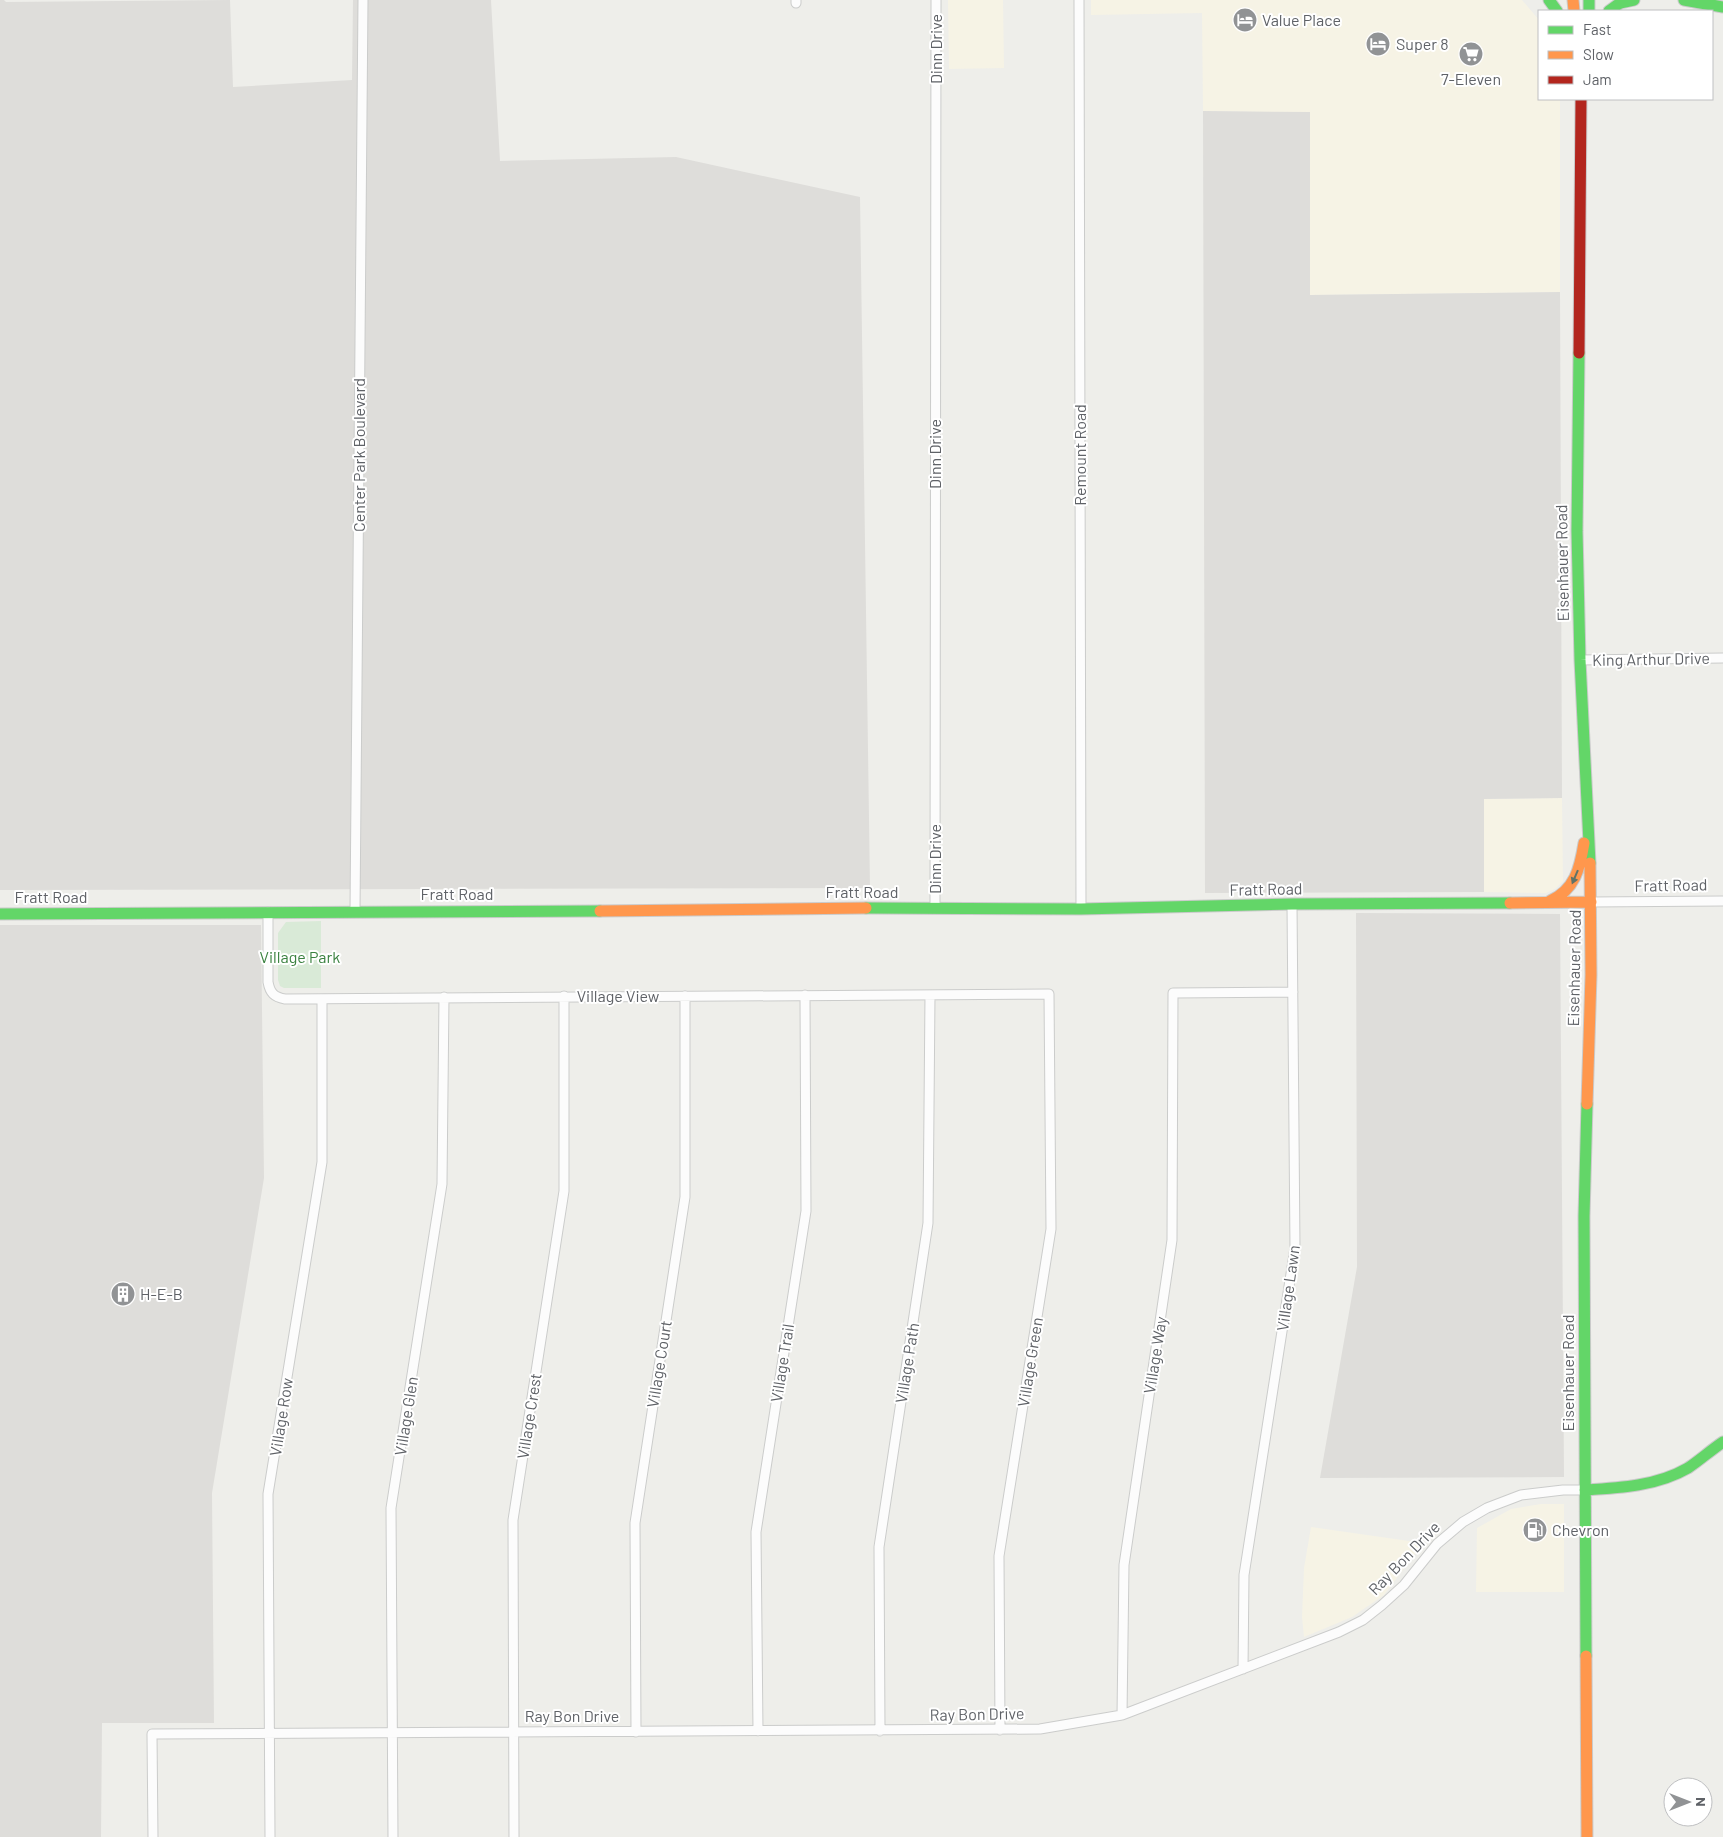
<svg xmlns="http://www.w3.org/2000/svg" width="1723" height="1837" font-family="Barlow,sans-serif">
<style>
.commercial{fill:#f6f3e5}
.industrial{fill:#deddda}
.green{fill:#d9ead7}
.lines{fill:none;stroke-linecap:round;stroke-linejoin:round}
.street-casing{stroke:#cbcccb;stroke-width:11}
.fast-casing{stroke:#cacaca;stroke-width:13}
.slow-casing{stroke:#cacaca;stroke-width:13}
.jam-casing{stroke:#cacaca;stroke-width:13}
.street{stroke:#fcfcfc;stroke-width:9}
.fast{stroke:#63d668;stroke-width:11}
.slow{stroke:#ff974d;stroke-width:11}
.jam{stroke:#b3261e;stroke-width:11}
.oneway{fill:#607367}
.labels{text-anchor:middle;stroke-width:4;stroke-linejoin:round;paint-order:stroke}
.poi-label{font-size:16px;fill:#5f6267;stroke:#fff;text-anchor:start}
.street-label{font-size:16px;fill:#5f6267;stroke:#fff}
.park-label{font-size:16px;fill:#3b8240;stroke:#fff}
</style>
<rect width="100%" height="100%" fill="#eeeeea"/>
<path class="commercial" d="M948,0H1003L1004,68L949,69Z
M1091,0H1522L1539,20V99H1560V292L1310,295V113L1203,111L1202,13L1091,15Z
M1562,798L1563,881L1555,889L1546,893L1484,892V799Z
M1541,1504H1564V1592H1476L1477,1528L1511,1509Z
M1311,1527L1423,1543L1384,1595L1352,1617L1304,1637L1302,1617L1304,1568Z"/>
<path class="industrial" d="M0,0H4L6,2L230,0L233,87L352,80L353,0H491L500,161L676,157L860,197L870,888L0,890Z
M1203,111L1310,112V295L1560,292L1562,798L1484,799V892L1205,893Z
M1356,913L1560,914L1564,1477L1320,1478L1357,1267Z
M0,925H261L264,1178L212,1493L214,1723H102L101,1837H0Z"/>
<path class="green" d="M321,921V988H284L280,986L278,980V933L286,922Z"/>
<g class="lines">
<defs>
<path id="street" d="M796,0V3
M1079,0L1081,909
M1580,660L1723,658
M1591,902L1723,901
M935,908L936,0
M355,911L363,0
M268,912V982C270,993 274,997 285,999L1049,994L1051,1229L999,1556L1000,1730
M1243,1669L1244,1575L1295,1248L1292,904
M1122,1715L1124,1565L1172,1240L1173,993L1293,992
M758,1731L756,1532L806,1211L805,995
M880,1731L879,1547L928,1223L930,995
M636,1732L635,1523L685,1197V996
M153,1837L152,1734L1040,1729L1122,1715L1339,1632L1363,1620L1382,1605L1404,1585L1437,1544L1463,1522L1487,1508L1521,1495L1563,1490H1585
M270,1837L268,1494L322,1162V999
M393,1837L391,1508L442,1184L444,997
M514,1837L513,1520L564,1191V996"/>
<path id="fast" d="M1549,0L1557,11
M1589,0V11
M1684,0L1723,7
M1609,11L1620,3L1634,0
M1579,353L1577,531L1580,660L1590,863
M866,908L1081,909L1292,904L1510,903
M0,914L600,911
M1585,1490C1620,1488 1657,1486 1688,1468C1700,1460 1711,1450 1723,1442
M1586,1656L1584,1216L1587,1104"/>
<path id="slow" d="M1573,0L1574,11
M1550,901C1575,890 1580,868 1584,843
M1510,903L1591,902
M600,911L866,908
M1587,1104L1591,975L1590,863
M1586,1656L1587,1837"/>
<path id="jam" d="M1579,353L1581,99"/>
</defs>
<use href="#street" class="street-casing"/>
<use href="#fast" class="fast-casing"/>
<use href="#slow" class="slow-casing"/>
<use href="#jam" class="jam-casing"/>
<use href="#street" class="street"/>
<use href="#fast" class="fast"/>
<use href="#slow" class="slow"/>
<use href="#jam" class="jam"/>
</g>
<defs><path id="oneway-solid" d="M-6-.8H1V-3.2L6.5 0L1 3.2V.8H-6Z" transform="scale(1.25)"/></defs>
<use class="oneway" href="#oneway-solid" transform="translate(1575 877) rotate(113)"/>
<defs>
<symbol id="hotel-disc" viewBox="-11 -11 22 22"><circle r="9.5" fill="#919395" stroke="#fff"/><path d="M-6-4.5h1.5V1H6V5H4.5V3h-9V5H-6ZM-4 0a1.8 1.8 0 1 1 3.6 0ZM.5 0V-2.5h3Q6-2.5 6 0Z" fill="#fff"/></symbol>
<symbol id="supermarket-disc" viewBox="-11 -11 22 22"><circle r="9.5" fill="#919395" stroke="#fff"/><path d="M-6-5.5h2.5l.6 2H6L4.5 2H-2.5L-4.4-4H-6ZM-1.5 3.2a1.3 1.3 0 1 0 .1 0ZM3 3.2a1.3 1.3 0 1 0 .1 0Z" fill="#fff"/></symbol>
<symbol id="building-disc" viewBox="-11 -11 22 22"><circle r="9.5" fill="#919395" stroke="#fff"/><path d="M-4-6H4V6H1V3H-1V6H-4ZM-2.5-4.3h1.7v1.8h-1.7ZM.8-4.3h1.7v1.8H.8ZM-2.5-1h1.7V.8h-1.7ZM.8-1h1.7V.8H.8Z" fill="#fff"/></symbol>
<symbol id="fuel-disc" viewBox="-11 -11 22 22"><circle r="9.5" fill="#919395" stroke="#fff"/><path d="M-5.5-6h7V0h2V4h1.3V-2.5L3-4.5l.8-.8L6-3V5H2.5V1h-1V6h-7ZM-4.2-4.7v3.2H.2V-4.7Z" fill="#fff"/></symbol>
</defs>
<g fill-rule="evenodd">
<use href="#hotel-disc" x="1231" y="6" width="28" height="28"/>
<use href="#hotel-disc" x="1364" y="30" width="28" height="28"/>
<use href="#supermarket-disc" x="1457" y="40" width="28" height="28"/>
<use href="#building-disc" x="109" y="1280" width="28" height="28"/>
<use href="#fuel-disc" x="1521" y="1516" width="28" height="28"/>
</g>
<g class="labels">
<g class="poi-label">
<text x="1262" y="26">Value Place</text>
<text x="1396" y="50">Super 8</text>
<text x="1471" y="85" text-anchor="middle">7-Eleven</text>
<text x="140" y="1300">H-E-B</text>
<text x="1552" y="1536">Chevron</text>
</g>
<g class="street-label">
<text transform="translate(936 49) rotate(-90)" y="6">Dinn Drive</text>
<text transform="translate(935 454) rotate(-90)" y="6">Dinn Drive</text>
<text transform="translate(359 455) rotate(-90)" y="6">Center Park Boulevard</text>
<text transform="translate(1080 455) rotate(-90)" y="6">Remount Road</text>
<text transform="translate(1562 563) rotate(-91)" y="6">Eisenhauer Road</text>
<text transform="translate(1651 659) rotate(-1)" y="6">King Arthur Drive</text>
<text transform="translate(935 859) rotate(-90)" y="6">Dinn Drive</text>
<text transform="translate(1671 885) rotate(-1)" y="6">Fratt Road</text>
<text transform="translate(1266 889) rotate(-1)" y="6">Fratt Road</text>
<text x="862" y="898">Fratt Road</text>
<text x="457" y="900">Fratt Road</text>
<text x="51" y="903">Fratt Road</text>
<text transform="translate(1574 968) rotate(-89)" y="6">Eisenhauer Road</text>
<text x="618" y="1002">Village View</text>
<text transform="translate(1288 1288) rotate(-82)" y="6">Village Lawn</text>
<text transform="translate(1155 1355) rotate(-81)" y="6">Village Way</text>
<text transform="translate(1030 1362) rotate(-81)" y="6">Village Green</text>
<text transform="translate(782 1363) rotate(-81)" y="6">Village Trail</text>
<text transform="translate(907 1363) rotate(-81)" y="6">Village Path</text>
<text transform="translate(659 1364) rotate(-81)" y="6">Village Court</text>
<text transform="translate(1568 1373) rotate(-90)" y="6">Eisenhauer Road</text>
<text transform="translate(406 1416) rotate(-81)" y="6">Village Glen</text>
<text transform="translate(529 1416) rotate(-81)" y="6">Village Crest</text>
<text transform="translate(281 1417) rotate(-81)" y="6">Village Row</text>
<text transform="translate(1404 1558) rotate(-46)" y="6">Ray Bon Drive</text>
<text transform="translate(977 1714) rotate(-1)" y="6">Ray Bon Drive</text>
<text x="572" y="1722">Ray Bon Drive</text>
</g>
<g class="park-label">
<text x="300" y="963">Village Park</text>
</g>
</g>
<rect x="1538" y="10" width="175" height="90" fill="#ffffff" stroke="#bfc0c2"/>
<rect x="1548" y="26" width="25" height="8" fill="#63d668" stroke="#bfc0c2"/>
<text x="1583" y="35" font-size="15" fill="#5f6267">Fast</text>
<rect x="1548" y="51" width="25" height="8" fill="#ff974d" stroke="#bfc0c2"/>
<text x="1583" y="60" font-size="15" fill="#5f6267">Slow</text>
<rect x="1548" y="76" width="25" height="8" fill="#b3261e" stroke="#bfc0c2"/>
<text x="1583" y="85" font-size="15" fill="#5f6267">Jam</text>
<g transform="translate(1688 1802) rotate(90)"><circle r="24" fill="#ffffff" stroke="#bfc0c2"/>
<path d="M0-4L9 19L0 12L-9 19Z" fill="#919395"/>
<text y="-8" font-size="14" font-weight="bold" text-anchor="middle" fill="#5f6267">N</text>
</g>
</svg>
